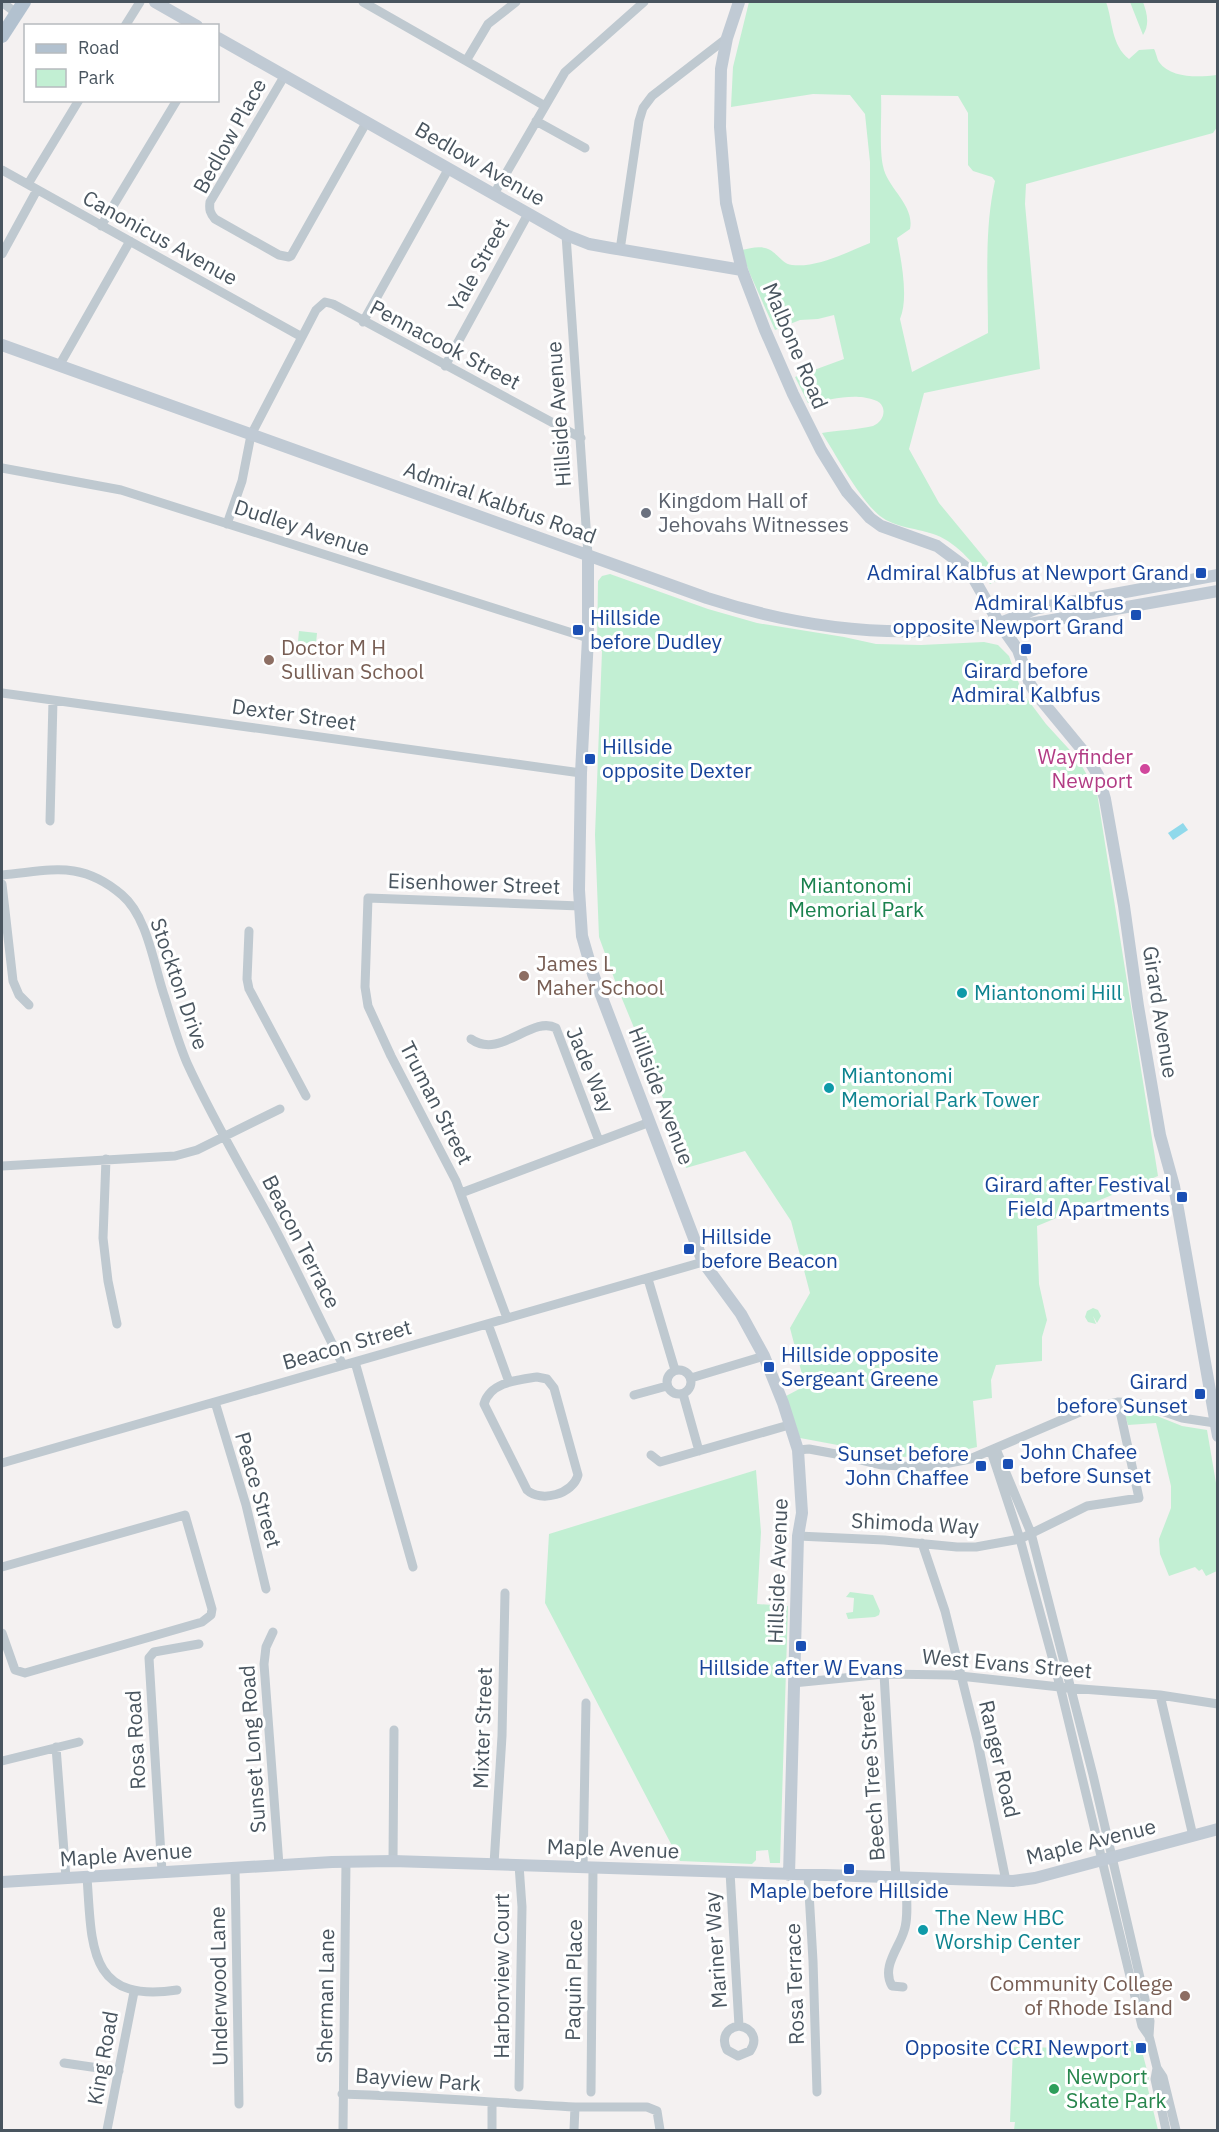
<svg xmlns="http://www.w3.org/2000/svg" width="1219" height="2132" font-family="'IBM Plex Sans',sans-serif">
<style>
.green{fill:#c2efd3;fill-rule:evenodd}
.water{fill:#90d9eb}
.lines{fill:none;stroke-linecap:round;stroke-linejoin:round}
.street{stroke:#bfc9d0;stroke-width:9}
.secondary{stroke:#c0cad4;stroke-width:12}
.primary{stroke:#b2c1cf;stroke-width:14}
.worship-dot{fill:#6b7280;stroke:#fff;stroke-width:2}
.transit-dot{fill:#1a4fb4;stroke:#fff;stroke-width:2}
.education-dot{fill:#8d6e63;stroke:#fff;stroke-width:2}
.hotel-dot{fill:#d1479c;stroke:#fff;stroke-width:2}
.culture-dot{fill:#0f9aa8;stroke:#fff;stroke-width:2}
.leisure-dot{fill:#2e9e5b;stroke:#fff;stroke-width:2}
.labels{text-anchor:middle;stroke-width:6;stroke-linejoin:round;paint-order:stroke}
.street-label{font-size:21px;fill:#49555f;stroke:#fff}
.worship-label{font-size:21px;fill:#5b616d;stroke:#fff;text-anchor:start}
.transit-label{font-size:21px;fill:#164399;stroke:#fff;text-anchor:end}
.education-label{font-size:21px;fill:#785e54;stroke:#fff;text-anchor:start}
.hotel-label{font-size:21px;fill:#b23c85;stroke:#fff;text-anchor:end}
.park-label{font-size:21px;fill:#19814d;stroke:#fff}
.culture-label{font-size:21px;fill:#0d838f;stroke:#fff;text-anchor:start}
.leisure-label{font-size:21px;fill:#27864d;stroke:#fff;text-anchor:start}
</style>
<rect width="100%" height="100%" fill="#f4f1f1"/>
<path class="green" d="M749,2H1106C1113,21 1111,45 1129,59L1139,50L1154,49C1156,52 1157,59 1159,62C1171,79 1200,77 1217,75V127L1213,133L1026,184L1025,204L1040,369L924,393L909,449L939,503L1001,578L990,584C975,566 959,544 936,535C918,528 895,528 880,516C860,500 836,455 822,433C838,430 857,430 873,426C884,422 888,407 877,401C872,399 864,397 859,397C842,396 824,401 808,403L795,377L844,359L834,315L818,319L800,320L775,330L750,274L741,250C749,249 757,246 765,248C776,250 781,264 792,265C818,268 847,252 870,243V162L865,114L850,95L813,94L731,107L733,67ZM881,95L958,96L968,113V165L973,171L992,177L995,181C984,230 988,283 988,333L912,372L900,319C909,298 901,260 897,238L910,229C915,205 887,188 883,166C879,148 882,115 881,95Z
M1130,2H1143C1147,13 1150,24 1143,35Z
M610,574L708,609L757,623L844,637L876,644L921,645L984,642L998,645L1009,656L1022,692L1046,724L1078,759L1097,793L1158,1176L1037,1226L1039,1284L1047,1320L1042,1337V1361L996,1365L991,1380L992,1398L973,1401L977,1447L943,1455L902,1457L800,1438L786,1396L805,1386L790,1328L810,1293L791,1221L745,1151L686,1168L663,1098L618,989L599,937L595,835L602,651L597,647L598,581L602,576Z
M299,631L317,633L315,654L297,652Z
M1093,1308L1098,1310L1101,1316L1097,1323L1093,1316L1096,1324L1088,1322L1085,1317L1087,1311Z
M1129,1411L1152,1414L1182,1426L1207,1430L1217,1489V1571L1206,1576L1202,1569L1199,1571L1195,1567L1169,1576L1160,1554L1159,1539L1171,1508V1486L1156,1423L1128,1425L1125,1415Z
M756,1470L761,1532L757,1604L788,1606L780,1863H770L768,1850L756,1851V1860L752,1864L680,1861L545,1603L549,1534Z
M850,1592L873,1595L880,1611L879,1615L875,1617L848,1619L846,1613L853,1612L854,1598L846,1597Z
M1127,2041H1133V2044L1143,2055L1149,2078L1147,2085L1158,2130H1014L1015,2122H1010L1013,2047L1126,2049Z"/>
<path class="water" d="M1183,823L1188,830L1173,840L1168,833Z"/>
<g class="lines">
<path class="street" d="M2,2L16,13
M363,2L545,106
M125,26L140,2
M466,61L488,24L516,2
M285,75L210,202C209,210 210,213 215,219L279,255L289,257L291,256L366,123
M536,121L585,148
M2,170L302,337
M28,184L79,100
M494,194L565,72L644,2
M101,226L177,100
M566,235L588,555
M620,250L639,121L643,108L652,96L727,38
M2,254L37,190
M363,322L449,168
M59,366L130,241
M445,366L528,214
M2,468L121,490L588,638
M227,524L242,481L251,435L316,310L325,302L333,304L581,438
M2,693L581,773
M50,821L53,700
M2,875C50,871 80,859 122,895C148,917 154,967 165,998C172,1020 178,1042 187,1063C212,1118 243,1170 272,1223C297,1270 319,1318 343,1365
M2,884L13,981L19,995L29,1005
M249,931L247,979L249,989L306,1096
M471,1039C500,1060 532,1015 556,1028L599,1141
M106,1159L103,1238L108,1281L117,1324
M2,1166L175,1156L197,1150L280,1109
M461,1193L650,1122
M648,1279L675,1370
M507,1318L456,1181L391,1056L368,1006L365,987L368,898L580,906
M488,1324L509,1382
M355,1362L413,1567
M667 1382a12 12 0 1 1 24 0a12 12 0 1 1-24 0Z
M537,1377L547,1379L554,1388L578,1475C573,1494 541,1503 527,1490L484,1404C490,1382 518,1380 537,1377Z
M691,1378L764,1356
M683,1394L699,1451
M634,1395L667,1386
M215,1402L246,1505L266,1589
M996,1449L1031,1533L1093,1775L1150,2021L1149,2036L1157,2068L1163,2077L1176,2130
M798,1450L809,1449L836,1454L882,1465L921,1467L939,1465L970,1459L1087,1409L1119,1402L1141,1404L1182,1418L1215,1423
M991,1451L1020,1539L1060,1686L1142,2026L1149,2036
M651,1455L660,1462L789,1425
M2,1463L703,1262
M798,1536L884,1540L957,1547H976L1020,1539L1087,1506L1139,1498L1118,1402
M922,1543L945,1611L978,1743L1006,1881
M2,1567L185,1515L212,1609L211,1615L202,1622L25,1673L15,1670L2,1633
M273,1632L266,1647L264,1664L279,1865
M884,1674L896,1878
M793,1683L884,1674L951,1675L1069,1688L1160,1695L1218,1704
M1160,1695L1193,1836
M56,1747L66,1878
M2,1761L79,1742
M393,1861L394,1730
M494,1864L502,1736L505,1593
M519,1865L522,1907L519,2087
M235,1868L239,2104
M583,1868L586,1703
M162,1872L149,1658L154,1652L199,1644
M730,1872L739,2026C753,2028 758,2040 750,2051L738,2056L727,2050C721,2038 726,2028 739,2026
M808,1875L813,1961L817,2092
M87,1877C92,1944 87,2004 177,1990
M903,1987L892,1986C881,1967 899,1948 904,1931C909,1918 906,1893 906,1878
M64,2063L119,2071
M1157,2068L1155,2079L1166,2130
M591,2092L593,1868
M342,2094C420,2096 497,2103 575,2107
M107,2130L134,1992
M343,2130L346,1861
M492,2130V2103
M574,2130L575,2107H647L657,2111L660,2130"/>
<path class="secondary" d="M155,2L197,26
M739,2L727,38L721,69L720,127L726,203L742,270L765,330L793,394L821,450L847,492L870,518L881,526L937,546L964,566L974,579L999,623L1018,650L1030,684L1037,695L1084,752L1098,775L1105,799L1124,906L1138,1006L1160,1135L1174,1186L1218,1436
M218,38L566,235L589,244L611,248L742,270
M2,345L707,598C775,620 847,633 919,631C955,630 989,622 1024,625L1218,591
M588,555V638L581,773L579,890L582,936L593,974L703,1262L741,1314L764,1356L783,1403L798,1450L802,1513L798,1536L789,1875
M1000,623L1038,608L1218,575
M2,1882L332,1862L393,1861L1013,1881L1035,1878L1218,1829"/>
<path class="primary" d="M2,36L24,2"/>
</g>
<circle class="worship-dot" cx="646" cy="513" r="6"/>
<g class="transit-dot">
<rect x="1195" y="567" width="12" height="12" rx="3"/>
<rect x="1130" y="609" width="12" height="12" rx="3"/>
<rect x="572" y="624" width="12" height="12" rx="3"/>
<rect x="1020" y="643" width="12" height="12" rx="3"/>
<rect x="584" y="753" width="12" height="12" rx="3"/>
<rect x="1176" y="1191" width="12" height="12" rx="3"/>
<rect x="683" y="1243" width="12" height="12" rx="3"/>
<rect x="763" y="1361" width="12" height="12" rx="3"/>
<rect x="1194" y="1388" width="12" height="12" rx="3"/>
<rect x="1002" y="1458" width="12" height="12" rx="3"/>
<rect x="975" y="1460" width="12" height="12" rx="3"/>
<rect x="795" y="1640" width="12" height="12" rx="3"/>
<rect x="843" y="1863" width="12" height="12" rx="3"/>
<rect x="1135" y="2042" width="12" height="12" rx="3"/>
</g>
<g class="education-dot">
<circle cx="269" cy="660" r="6"/>
<circle cx="524" cy="976" r="6"/>
<circle cx="1185" cy="1996" r="6"/>
</g>
<circle class="hotel-dot" cx="1145" cy="769" r="6"/>
<g class="culture-dot">
<circle cx="962" cy="993" r="6"/>
<circle cx="829" cy="1088" r="6"/>
<circle cx="923" cy="1930" r="6"/>
</g>
<circle class="leisure-dot" cx="1054" cy="2089" r="6"/>
<g class="labels">
<g class="street-label">
<text transform="translate(230 136) rotate(-61)" y="7">Bedlow Place</text>
<text transform="translate(480 164) rotate(30)" y="7">Bedlow Avenue</text>
<text transform="translate(160 238) rotate(29)" y="7">Canonicus Avenue</text>
<text transform="translate(479 265) rotate(-61)" y="7">Yale Street</text>
<text transform="translate(445 345) rotate(28)" y="7">Pennacook Street</text>
<text transform="translate(795 346) rotate(67)" y="7">Malbone Road</text>
<text transform="translate(559 414) rotate(-94)" y="7">Hillside Avenue</text>
<text transform="translate(500 503) rotate(20)" y="7">Admiral Kalbfus Road</text>
<text transform="translate(302 528) rotate(18)" y="7">Dudley Avenue</text>
<text transform="translate(294 715) rotate(8)" y="7">Dexter Street</text>
<text transform="translate(474 884) rotate(2)" y="7">Eisenhower Street</text>
<text transform="translate(179 984) rotate(71)" y="7">Stockton Drive</text>
<text transform="translate(1160 1012) rotate(81)" y="7">Girard Avenue</text>
<text transform="translate(590 1070) rotate(67)" y="7">Jade Way</text>
<text transform="translate(661 1096) rotate(69)" y="7">Hillside Avenue</text>
<text transform="translate(436 1103) rotate(63)" y="7">Truman Street</text>
<text transform="translate(301 1242) rotate(63)" y="7">Beacon Terrace</text>
<text transform="translate(347 1345) rotate(-16)" y="7">Beacon Street</text>
<text transform="translate(258 1490) rotate(74)" y="7">Peace Street</text>
<text transform="translate(915 1524) rotate(3)" y="7">Shimoda Way</text>
<text transform="translate(778 1571) rotate(-88)" y="7">Hillside Avenue</text>
<text transform="translate(1007 1664) rotate(5)" y="7">West Evans Street</text>
<text transform="translate(483 1728) rotate(-88)" y="7">Mixter Street</text>
<text transform="translate(136 1740) rotate(-93)" y="7">Rosa Road</text>
<text transform="translate(253 1749) rotate(-94)" y="7">Sunset Long Road</text>
<text transform="translate(999 1759) rotate(77)" y="7">Ranger Road</text>
<text transform="translate(872 1777) rotate(-94)" y="7">Beech Tree Street</text>
<text transform="translate(1091 1842) rotate(-14)" y="7">Maple Avenue</text>
<text transform="translate(613 1849) rotate(2)" y="7">Maple Avenue</text>
<text transform="translate(126 1855) rotate(-4)" y="7">Maple Avenue</text>
<text transform="translate(716 1950) rotate(-94)" y="7">Mariner Way</text>
<text transform="translate(502 1976) rotate(-90)" y="7">Harborview Court</text>
<text transform="translate(574 1980) rotate(-89)" y="7">Paquin Place</text>
<text transform="translate(795 1984) rotate(-92)" y="7">Rosa Terrace</text>
<text transform="translate(219 1986) rotate(-91)" y="7">Underwood Lane</text>
<text transform="translate(326 1996) rotate(-89)" y="7">Sherman Lane</text>
<text transform="translate(103 2058) rotate(-80)" y="7">King Road</text>
<text transform="translate(418 2080) rotate(4)" y="7">Bayview Park</text>
</g>
<g class="worship-label">
<text x="658" y="508">Kingdom Hall of<tspan x="658" dy="24">Jehovahs Witnesses</tspan></text>
</g>
<g class="transit-label">
<text x="1189" y="580">Admiral Kalbfus at Newport Grand</text>
<text x="1124" y="610">Admiral Kalbfus<tspan x="1124" dy="24">opposite Newport Grand</tspan></text>
<text x="590" y="625" text-anchor="start">Hillside<tspan x="590" dy="24">before Dudley</tspan></text>
<text x="1026" y="678" text-anchor="middle">Girard before<tspan x="1026" dy="24">Admiral Kalbfus</tspan></text>
<text x="602" y="754" text-anchor="start">Hillside<tspan x="602" dy="24">opposite Dexter</tspan></text>
<text x="1170" y="1192">Girard after Festival<tspan x="1170" dy="24">Field Apartments</tspan></text>
<text x="701" y="1244" text-anchor="start">Hillside<tspan x="701" dy="24">before Beacon</tspan></text>
<text x="781" y="1362" text-anchor="start">Hillside opposite<tspan x="781" dy="24">Sergeant Greene</tspan></text>
<text x="1188" y="1389">Girard<tspan x="1188" dy="24">before Sunset</tspan></text>
<text x="1020" y="1459" text-anchor="start">John Chafee<tspan x="1020" dy="24">before Sunset</tspan></text>
<text x="969" y="1461">Sunset before<tspan x="969" dy="24">John Chaffee</tspan></text>
<text x="801" y="1675" text-anchor="middle">Hillside after W Evans</text>
<text x="849" y="1898" text-anchor="middle">Maple before Hillside</text>
<text x="1129" y="2055">Opposite CCRI Newport</text>
</g>
<g class="education-label">
<text x="281" y="655">Doctor M H<tspan x="281" dy="24">Sullivan School</tspan></text>
<text x="536" y="971">James L<tspan x="536" dy="24">Maher School</tspan></text>
<text x="1173" y="1991" text-anchor="end">Community College<tspan x="1173" dy="24">of Rhode Island</tspan></text>
</g>
<g class="hotel-label">
<text x="1133" y="764">Wayfinder<tspan x="1133" dy="24">Newport</tspan></text>
</g>
<g class="park-label">
<text x="856" y="893">Miantonomi<tspan x="856" dy="24">Memorial Park</tspan></text>
</g>
<g class="culture-label">
<text x="974" y="1000">Miantonomi Hill</text>
<text x="841" y="1083">Miantonomi<tspan x="841" dy="24">Memorial Park Tower</tspan></text>
<text x="935" y="1925">The New HBC<tspan x="935" dy="24">Worship Center</tspan></text>
</g>
<g class="leisure-label">
<text x="1066" y="2084">Newport<tspan x="1066" dy="24">Skate Park</tspan></text>
</g>
</g>
<rect width="1219" height="2132" fill="none" stroke="#49555f" stroke-width="6"/>
<rect x="24" y="24" width="195" height="78" fill="#ffffff" stroke="#b6bbbf" stroke-width="1.5"/>
<rect x="36" y="44" width="30" height="9" fill="#b2c1cf" stroke="#b6bbbf" stroke-width="1.5"/>
<text x="78" y="54" font-size="18" fill="#49555f">Road</text>
<rect x="36" y="69" width="30" height="18" fill="#c2efd3" stroke="#b6bbbf" stroke-width="1.5"/>
<text x="78" y="84" font-size="18" fill="#49555f">Park</text>
</svg>
